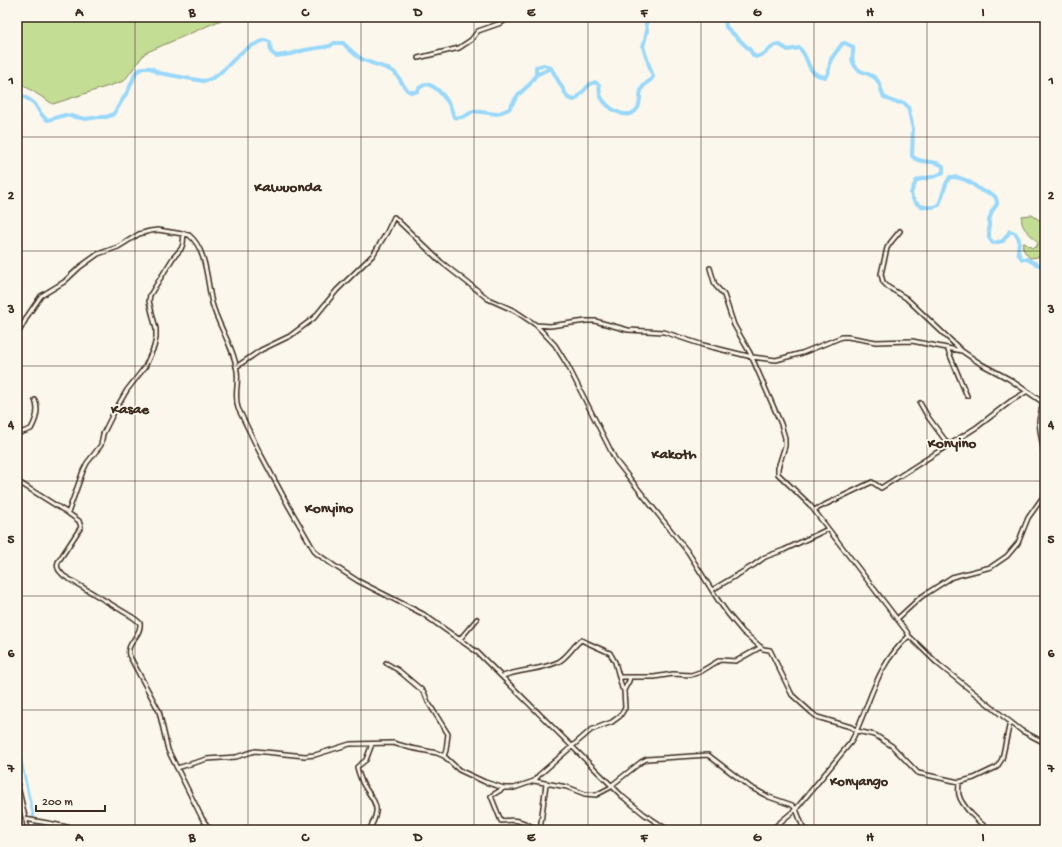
<svg xmlns="http://www.w3.org/2000/svg" width="1062" height="847" font-family="'Gochi Hand',sans-serif">
<style>
.green{fill:#c4dd94;stroke:#808459}
.lines{fill:none;stroke-linecap:round;stroke-linejoin:round}
.canal{stroke:#99d8fb;stroke-width:2.5}
.river{stroke:#99d8fb;stroke-width:4}
.minor-casing{stroke:#3b2a1e;stroke-width:6}
.minor{stroke:#fbf7ec;stroke-width:3}
.grid{fill:none;stroke:#3b2a1e;stroke-width:1;stroke-opacity:0.55}
.labels{text-anchor:middle;stroke-width:3.5;stroke-linejoin:round;paint-order:stroke}
.neighbourhood-label{font-size:14px;font-weight:bold;fill:#3b2a1e;stroke:#fbf7ec}
.quarter-label{font-size:15px;font-weight:bold;fill:#3b2a1e;stroke:#fbf7ec}
.neatline{fill:none;stroke:#3b2a1e;stroke-width:1.5}
.grid-label{font-size:13px;text-anchor:middle;font-weight:bold;fill:#3b2a1e}
</style>
<rect width="100%" height="100%" fill="#fbf7ec"/>
<filter id="ink" filterUnits="userSpaceOnUse"><feTurbulence type="fractalNoise" baseFrequency=".025" numOctaves="2"/><feDisplacementMap in="SourceGraphic" scale="8" xChannelSelector="R" yChannelSelector="G"/><feConvolveMatrix kernelMatrix="1 2 1 2 8 2 1 2 1" color-interpolation-filters="sRGB"/></filter>
<g filter="url(#ink)">
<path class="green" d="M17,17H228L145,53L124,81L53,104L23,85L17,86Z
M1032,215L1045,224V256L1030,258C1026,254 1021,248 1023,242L1032,248L1036,247L1038,243C1032,234 1019,229 1022,216Z"/>
<g class="lines">
<path class="canal" d="M17,742L34,819
M35,823L37,830"/>
<path class="river" d="M725,17L726,27L750,50L753,55L756,57L764,54L772,47L776,45H780L788,50L799,48C811,58 804,74 825,77L828,74L831,59L842,44L845,43L853,47C854,52 851,57 853,62C857,75 870,71 877,80C881,85 881,92 884,97L894,102L904,103L908,107L913,129L912,156C921,165 934,159 943,166V172C936,179 925,176 916,181L911,193C913,207 928,210 939,205L946,184L950,177C962,176 971,182 979,189C986,195 997,190 997,204L992,211L989,220V238L993,243L1003,241L1010,231L1015,233L1019,239L1018,253L1022,259H1027L1034,263L1045,267
M536,75L551,68
M17,93C22,96 29,99 34,103C39,109 40,116 48,120L65,115L86,119L98,117H106L112,115L115,112L129,89L136,72L143,68H151L159,73L203,81C219,79 231,61 243,51C247,48 260,42 265,40L270,42L271,52L276,56L291,54L305,50L330,46L334,43H343C348,48 354,54 360,58C370,64 383,65 394,72C402,78 404,97 418,91L419,88L426,84C436,85 447,99 451,108C452,111 453,114 454,117C460,119 468,115 473,111L497,114L509,109L518,95L530,84L536,75V67L544,65L551,68L568,98L574,100L576,99L590,84L595,82L599,85C600,89 599,93 601,97C607,108 627,122 637,109C641,105 639,96 641,91C642,84 650,82 653,77L643,47L647,31L645,17
M1045,293L1042,299L1045,305"/>
<defs>
<path id="minor" d="M418,58L459,48L471,40L478,31L501,23L511,17
M900,231L891,242L887,248L881,274L883,282L888,287L906,298L962,351
M184,233L183,244L181,249L173,258L150,295L149,301L156,329V338L154,347L145,367L127,390L113,414L103,434L101,445L87,463L83,471L68,513L79,521L81,527L58,562C56,568 59,571 64,576L134,618L140,623C142,635 126,643 129,655L159,711L168,750L202,818L210,830
M710,268L715,285L724,295L734,325L750,353L781,424L785,438V446L778,468V474L810,505L907,632L909,636
M536,325L555,345L568,366L616,461L688,552L718,600L728,614L743,632L756,643L763,649L770,650L792,695L812,713L817,717L851,727L857,731L875,735L892,746L918,773L959,782L974,778L997,767L1002,759L1010,722
M17,334L20,330L28,315L41,296L64,282L80,267L98,254L118,247L139,234L150,231L158,230L189,235C207,249 207,283 212,303C218,326 234,347 237,371C239,384 234,395 238,408L259,451L288,505L311,545L316,553L333,565L358,581L423,614L477,652L623,797L644,814L668,830
M947,348L967,396
M236,367L261,350L290,336L314,318L337,290L373,255L387,232L394,217L441,262L477,290L488,299L515,311L536,325L550,326L586,321H595L628,330L664,332L703,345L752,357L776,360L802,353L842,337H848L876,342L912,341L962,351L981,364L1009,379L1041,401L1045,400
M1043,401L1039,421L1040,430L1045,460
M920,403L928,417L948,444
M17,434L31,429C36,420 39,409 35,400
M17,481L68,513
M814,510L872,482L881,488L977,427L1011,401L1026,392
M712,590L754,565L765,557L784,550L828,529
M897,619L921,597L952,577L991,567L1007,556L1018,543L1028,518L1045,494
M460,639L477,619
M386,663L398,670L424,692L428,702L448,734L446,750L444,756
M503,676C521,669 541,670 558,662C567,658 573,646 581,640L610,653L615,662L622,688L624,690L625,708L620,716L612,722L591,730L539,775L534,781
M620,677H654L673,674L691,675L700,672L720,660L736,661L761,647
M624,690L629,681L630,677
M177,768L207,759L236,757L255,751L305,756L315,755L350,744L393,743L411,748L437,753L444,756L459,770L485,782L504,788H514L534,781L567,787L585,794L596,795L613,786
M17,782L28,830
M959,782C959,787 958,791 959,795C962,807 980,823 989,830
M612,785L641,762L647,759L708,755L750,787L769,797L792,805L796,809L804,830
M504,788L491,796L501,821C520,818 523,823 539,830
M25,819L53,824L80,830
M369,830C372,825 375,819 376,812C378,802 366,791 362,782C360,777 358,772 357,767L366,760L372,744
M540,830L546,784
M771,830L796,809L851,742C871,704 874,667 909,636L938,664L1004,717L1022,731L1045,743"/>
</defs>
<use href="#minor" class="minor-casing"/>
<use href="#minor" class="minor"/>
</g>
</g>
<path class="grid" d="M135,17V830M248,17V830M361,17V830M474,17V830M588,17V830M701,17V830M814,17V830M927,17V830M17,137H1045M17,251H1045M17,366H1045M17,481H1045M17,596H1045M17,710H1045"/>
<g class="labels">
<g class="neighbourhood-label">
<text x="859" y="785">Konyango</text>
</g>
<g class="quarter-label">
<text x="288" y="191">Kawuonda</text>
<text x="130" y="413">Kasae</text>
<text x="952" y="447">Konyino</text>
<text x="674" y="458">Kakoth</text>
<text x="329" y="512">Konyino</text>
</g>
</g>
<rect width="1062" height="847" fill="none" stroke="#fbf7ec" stroke-width="44"/>
<path d="M36 805v6h69v-6" fill="none" stroke="#3b2a1e" stroke-width="2"/>
<text x="42" y="805" font-size="12" fill="#3b2a1e" stroke="#fbf7ec" stroke-width="3" paint-order="stroke">200 m</text>
<rect x="22" y="22" width="1018" height="803" class="neatline"/>
<g class="grid-label">
<text x="79" y="16">A</text>
<text x="192" y="16">B</text>
<text x="305" y="16">C</text>
<text x="418" y="16">D</text>
<text x="531" y="16">E</text>
<text x="644" y="16">F</text>
<text x="757" y="16">G</text>
<text x="870" y="16">H</text>
<text x="983" y="16">I</text>
<text x="11" y="84">1</text>
<text x="1051" y="84">1</text>
<text x="11" y="199">2</text>
<text x="1051" y="199">2</text>
<text x="11" y="313">3</text>
<text x="1051" y="313">3</text>
<text x="11" y="428">4</text>
<text x="1051" y="428">4</text>
<text x="11" y="543">5</text>
<text x="1051" y="543">5</text>
<text x="11" y="657">6</text>
<text x="1051" y="657">6</text>
<text x="11" y="772">7</text>
<text x="1051" y="772">7</text>
<text x="79" y="841">A</text>
<text x="192" y="841">B</text>
<text x="305" y="841">C</text>
<text x="418" y="841">D</text>
<text x="531" y="841">E</text>
<text x="644" y="841">F</text>
<text x="757" y="841">G</text>
<text x="870" y="841">H</text>
<text x="983" y="841">I</text>
</g>
</svg>
